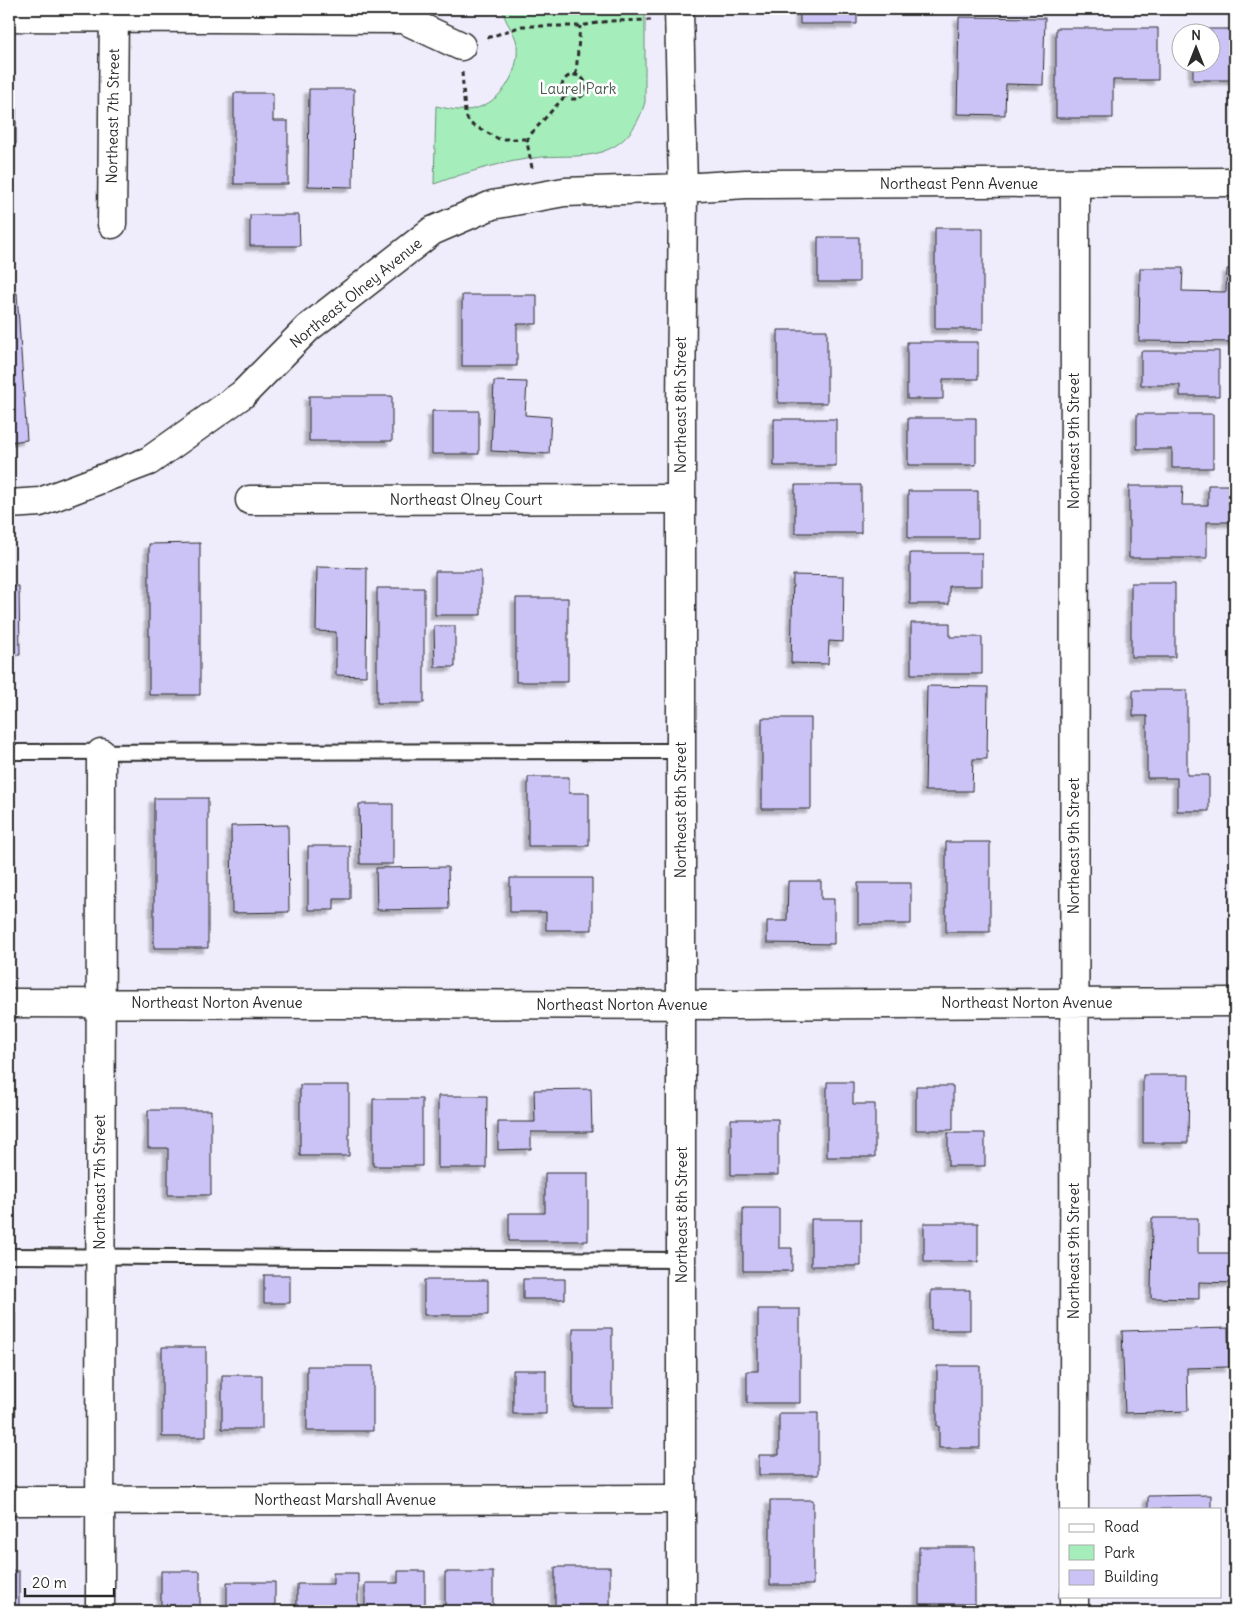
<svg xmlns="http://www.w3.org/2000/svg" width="1244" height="1620" font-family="Delius,sans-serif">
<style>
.green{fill:#a5eebc;stroke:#688c74}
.building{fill:#cbc2f5;stroke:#2b2b2b;filter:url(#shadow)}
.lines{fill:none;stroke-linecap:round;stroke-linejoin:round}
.service-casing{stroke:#2b2b2b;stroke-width:18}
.minor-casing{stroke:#2b2b2b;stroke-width:31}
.secondary-casing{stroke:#2b2b2b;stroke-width:31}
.path{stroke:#2b2b2b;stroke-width:3;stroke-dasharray:5 4;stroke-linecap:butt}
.service{stroke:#fff;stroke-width:14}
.minor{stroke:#fff;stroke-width:28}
.secondary{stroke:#fff;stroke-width:28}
.labels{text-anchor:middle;stroke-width:5;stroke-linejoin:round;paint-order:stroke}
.park-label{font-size:15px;fill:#4a5c4f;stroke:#fff}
.street-label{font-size:15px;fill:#2b2b2b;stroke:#fff}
</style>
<defs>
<filter id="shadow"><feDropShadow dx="-4.5" dy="4.5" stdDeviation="1" flood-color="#0004"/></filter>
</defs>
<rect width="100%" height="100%" fill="#efedfc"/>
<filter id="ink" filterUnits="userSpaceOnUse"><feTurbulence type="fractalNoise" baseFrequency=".02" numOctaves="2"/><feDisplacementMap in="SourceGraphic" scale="10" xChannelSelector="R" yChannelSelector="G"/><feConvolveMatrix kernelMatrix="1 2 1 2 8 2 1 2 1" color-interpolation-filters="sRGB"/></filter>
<g filter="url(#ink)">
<path class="green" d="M503,9H645V102C640,121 628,141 609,149C589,159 564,155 542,157C504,161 470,171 434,184L436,106C446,108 456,111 467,110C499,107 520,75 517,44C515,31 503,21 503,9Z"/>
<path class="building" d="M800,9H857V24H800Z
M959,17L1045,18L1043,85L1006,84L1005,115L957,114Z
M1056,28H1158V80H1113V118H1056Z
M1193,29H1235V80H1193V62H1212V32H1193Z
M309,89H354L353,187L308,186Z
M234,93H273V121H288V184H234Z
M9,97H16V144H9Z
M250,215H299L300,246H250Z
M935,228H983V329H935Z
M818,237H859V282H818Z
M1140,268H1183L1182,291L1226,292L1227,269H1235V342L1139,341Z
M17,293L27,440L9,442V294Z
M462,295H537V324H517V366H462Z
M778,330H827V403H778Z
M907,342H978V379H943V399H907Z
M1141,351H1219V396H1180V385H1141Z
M494,381L527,382L525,415L551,417L549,454L491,451Z
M309,396H392V441H309Z
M432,411H479V454H432Z
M1137,414H1213V468H1172V449H1137Z
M908,418H976V465H908Z
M774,419H836V466H774Z
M795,485H861V533H795Z
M1208,485H1235V522H1207V558H1129V486H1183L1182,505H1208Z
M908,491H978V538H908Z
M200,543V695H149V544Z
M910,553H982V586H949V604H910Z
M317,567L367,568L366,676L336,675V632L316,631Z
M435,571H481V615H435Z
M793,575L844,576L843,642L829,641L828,664L791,663Z
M1131,583H1175V657H1131Z
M9,586H19L20,655H9Z
M377,588H424V703H377Z
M516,598H568V682H516Z
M911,623H950V637H982V674H911Z
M434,626H455V667H435Z
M927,686L988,687L987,759H973L972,791H925Z
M1133,690H1187V775H1209V811H1177V778H1147V716H1133Z
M762,718H811V809H762Z
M528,777H569V793H589V846H528Z
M154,798H208V948H154Z
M359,804H393V864H360Z
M9,809L15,862H9Z
M288,825L289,912L232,913L231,826Z
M946,842H990V932H946Z
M308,846H350V899H334V910H308Z
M448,867L449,909L377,910L376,868Z
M510,878H592V930H546V912H510Z
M788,881H821V899H834V944L767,943V921H787Z
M858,883H911V924H858Z
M9,1064H10V1149H9Z
M1143,1075H1189L1188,1143H1143Z
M827,1082H853V1104H875V1157H827Z
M300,1085H349V1156H300Z
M916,1086H953V1130H916Z
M591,1089L592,1132H531V1149L498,1150V1122H535L534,1090Z
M438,1096H487L486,1168H438Z
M373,1099H422V1166H373Z
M148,1110H211V1195H168V1148H148Z
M731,1119H778V1175H731Z
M948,1133H985V1166H948Z
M9,1164H13L14,1244H9Z
M545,1173H588V1241H509V1213H545Z
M743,1208H779V1248H792V1271H743Z
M1152,1218H1198V1253H1235V1283L1199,1282V1299L1151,1298Z
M811,1219H861V1266H811Z
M924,1223H978V1262H924Z
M264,1275H290V1303H264Z
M523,1279H565V1299H523Z
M424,1280H488V1315H424Z
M931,1290H970V1330H931Z
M758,1309H800V1403H747V1371H758Z
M9,1313H15V1432H9Z
M573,1328H612V1407H573Z
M1228,1328L1229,1367L1187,1368L1188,1411L1125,1413L1122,1331Z
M162,1347H206V1437H162Z
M307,1366H373V1431H307Z
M937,1366H980V1448H939V1426H937Z
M513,1370H546V1414H513Z
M222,1375H262V1429H222Z
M779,1413H818V1475H759V1455H779Z
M1211,1495V1509H1148V1496Z
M770,1500H813V1585H770Z
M919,1547H975V1604H919Z
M555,1567H610V1611H555Z
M9,1571H19V1611H9Z
M161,1571H200V1611H161Z
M398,1571H425V1611H365V1583H398Z
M445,1572H493V1611H445Z
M333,1573H358V1611H297V1584H333Z
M227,1582H275V1611H227Z"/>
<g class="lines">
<defs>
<path id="service" d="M9,752L681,751
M9,1256L682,1260"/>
<path id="minor" d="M9,17L403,19L461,46
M112,224L114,9
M250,500L681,499
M9,1003L735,1005L1235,1002
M9,1501L681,1499
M1074,1509L1075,183
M1074,1596V1611
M100,1611L101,753"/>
<path id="secondary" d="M679,9L683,188L681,412V1611
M9,504L40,502L149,461L243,394L308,328L432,231L492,205L564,192L683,188L746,184L1235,182"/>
</defs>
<use href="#service" class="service-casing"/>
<use href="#minor" class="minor-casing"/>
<use href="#secondary" class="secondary-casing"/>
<path class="path" d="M487,38L522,26H580L609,21L651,20
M462,72L465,113L469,123L499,139H528
M576,74L580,26
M562 87a12 12 0 1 1 24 0a12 12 0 1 1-24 0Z
M532,168L527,142L529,136L565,96"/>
<use href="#service" class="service"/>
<use href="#minor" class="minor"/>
<use href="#secondary" class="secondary"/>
</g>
</g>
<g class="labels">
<g class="park-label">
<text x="578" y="94">Laurel Park</text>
</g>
<g class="street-label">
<text transform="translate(113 116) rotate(-89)" y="5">Northeast 7th Street</text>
<text x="959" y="189">Northeast Penn Avenue</text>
<text transform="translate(356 293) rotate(-39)" y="5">Northeast Olney Avenue</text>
<text transform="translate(681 405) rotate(-90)" y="5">Northeast 8th Street</text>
<text transform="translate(1074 441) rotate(-90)" y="5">Northeast 9th Street</text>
<text x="466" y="505">Northeast Olney Court</text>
<text transform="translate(681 810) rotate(-90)" y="5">Northeast 8th Street</text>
<text transform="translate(1074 846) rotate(-90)" y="5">Northeast 9th Street</text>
<text x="217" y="1008">Northeast Norton Avenue</text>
<text x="1027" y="1008">Northeast Norton Avenue</text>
<text x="622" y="1010">Northeast Norton Avenue</text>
<text transform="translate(100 1182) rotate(-90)" y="5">Northeast 7th Street</text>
<text transform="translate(682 1215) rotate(-90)" y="5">Northeast 8th Street</text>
<text transform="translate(1074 1251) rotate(-90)" y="5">Northeast 9th Street</text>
<text x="345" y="1505">Northeast Marshall Avenue</text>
</g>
</g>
<rect width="1244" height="1620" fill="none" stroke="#fff" stroke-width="30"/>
<rect x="15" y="15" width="1214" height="1590" fill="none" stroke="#2b2b2b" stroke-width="2" filter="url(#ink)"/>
<rect x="1059" y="1508" width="162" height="90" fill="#ffffff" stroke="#aaaaaa"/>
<rect x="1069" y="1524" width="25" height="8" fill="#ffffff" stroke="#aaaaaa"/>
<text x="1104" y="1532" font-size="15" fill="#2b2b2b">Road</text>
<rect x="1069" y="1545" width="25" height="15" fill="#a5eebc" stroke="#aaaaaa"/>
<text x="1104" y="1558" font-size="15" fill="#2b2b2b">Park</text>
<rect x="1069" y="1570" width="25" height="15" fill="#cbc2f5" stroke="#aaaaaa"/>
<text x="1104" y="1582" font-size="15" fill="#2b2b2b">Building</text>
<g transform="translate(1196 48)"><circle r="24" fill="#ffffff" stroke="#aaaaaa"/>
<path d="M0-4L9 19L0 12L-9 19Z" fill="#2b2b2b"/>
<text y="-8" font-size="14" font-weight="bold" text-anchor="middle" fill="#2b2b2b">N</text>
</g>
<path d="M25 1588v8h89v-8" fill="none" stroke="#2b2b2b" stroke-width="2.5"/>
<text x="32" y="1588" font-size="15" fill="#2b2b2b" stroke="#ffffff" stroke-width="4" paint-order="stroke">20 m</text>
</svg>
